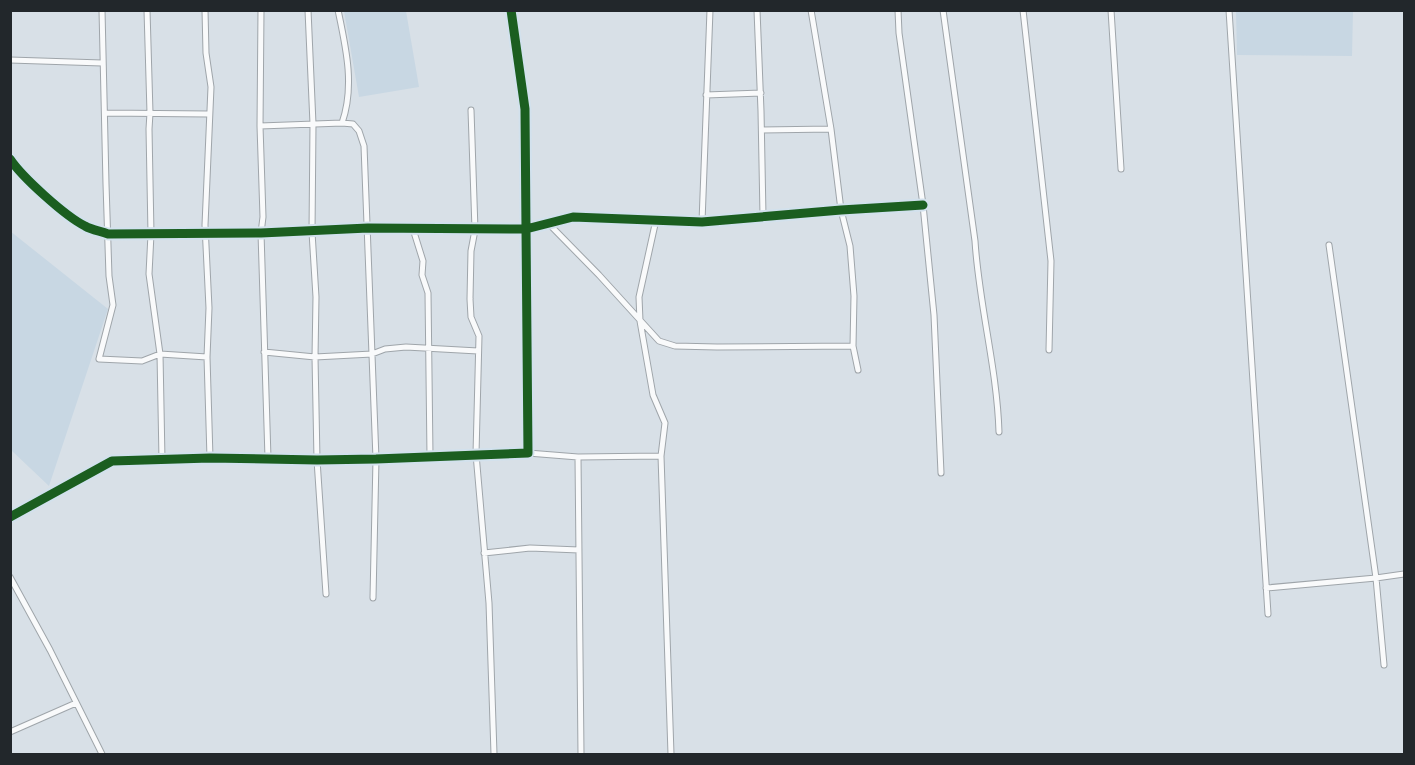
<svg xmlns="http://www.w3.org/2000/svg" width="1415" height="765" font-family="'IBM Plex Sans',sans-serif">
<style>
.built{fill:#c8d7e3}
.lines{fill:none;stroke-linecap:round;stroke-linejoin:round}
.street-casing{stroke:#9fa5aa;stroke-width:7}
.street{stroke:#f9fafb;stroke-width:5}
.cycleway-casing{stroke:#d2e1ed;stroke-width:13}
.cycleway{stroke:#1b5e20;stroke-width:9}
</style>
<rect width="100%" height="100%" fill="#d8e0e7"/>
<path class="built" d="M344,11H406L419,87L359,97Z
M1236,11H1353L1352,56L1237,55Z
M10,231L108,309L49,486L11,450Z"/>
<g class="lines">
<defs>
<path id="street" d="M102,10L106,184L109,276L113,305L99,359L142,361L160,354L162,460
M147,10L150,113L149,129L151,234L149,274L160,354L207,357L210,458
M205,10L206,53L211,87L205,225L209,308L207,357
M261,10L260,126L342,123L353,124L359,131L364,146L376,459L373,598
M308,10L313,124L312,232L316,297L315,357L317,460L326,594
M338,10C346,48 355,86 342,123
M757,10L761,111L763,216
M811,10L831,129L841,210L850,246L854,296L853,346L858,370
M898,10L899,33L923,205L934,315L941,473
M943,10L975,241C979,305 997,368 999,432
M1023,10L1051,261L1049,350
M1111,10L1121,169
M1229,10L1268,614
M10,60L102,63
M706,95L761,93
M471,110L475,230L471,251L470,299L471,317L479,336L476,454L489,603L494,754
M106,113L208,114
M260,126L263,217L261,233L268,458
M762,130L831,129
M10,159C22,177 65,216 85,226C92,230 100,231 108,234L261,233L368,228L526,229L525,109L511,10
M656,220L639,297L640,321L653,395L665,423L661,456L671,754
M702,222L710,10
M548,223L599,275L659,341L675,346L717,347L853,346
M413,229L423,261L422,275L428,293L430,456
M1329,245L1376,578L1384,665
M264,352L315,357L372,354L385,349L406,347L478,351
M528,453L578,457L661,456
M578,457L581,754
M10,517L112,461L210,458L317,460L376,459L528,453L526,229L573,217L702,222L841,210L923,205
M484,553L530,548L579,550
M10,577L50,650L102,754
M1266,588L1376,578L1404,574
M10,732L76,703"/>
</defs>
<use href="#street" class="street-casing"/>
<use href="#street" class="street"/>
<defs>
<path id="cycleway" d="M10,159C22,177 65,216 85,226C92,230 100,231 108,234L261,233L368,228L526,229L525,109L511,10
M10,517L112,461L210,458L317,460L376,459L528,453L526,229L573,217L702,222L841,210L923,205"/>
</defs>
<use href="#cycleway" class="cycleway-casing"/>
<use href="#cycleway" class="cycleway"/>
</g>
<rect width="1415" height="765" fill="none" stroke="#22272b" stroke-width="24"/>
</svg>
